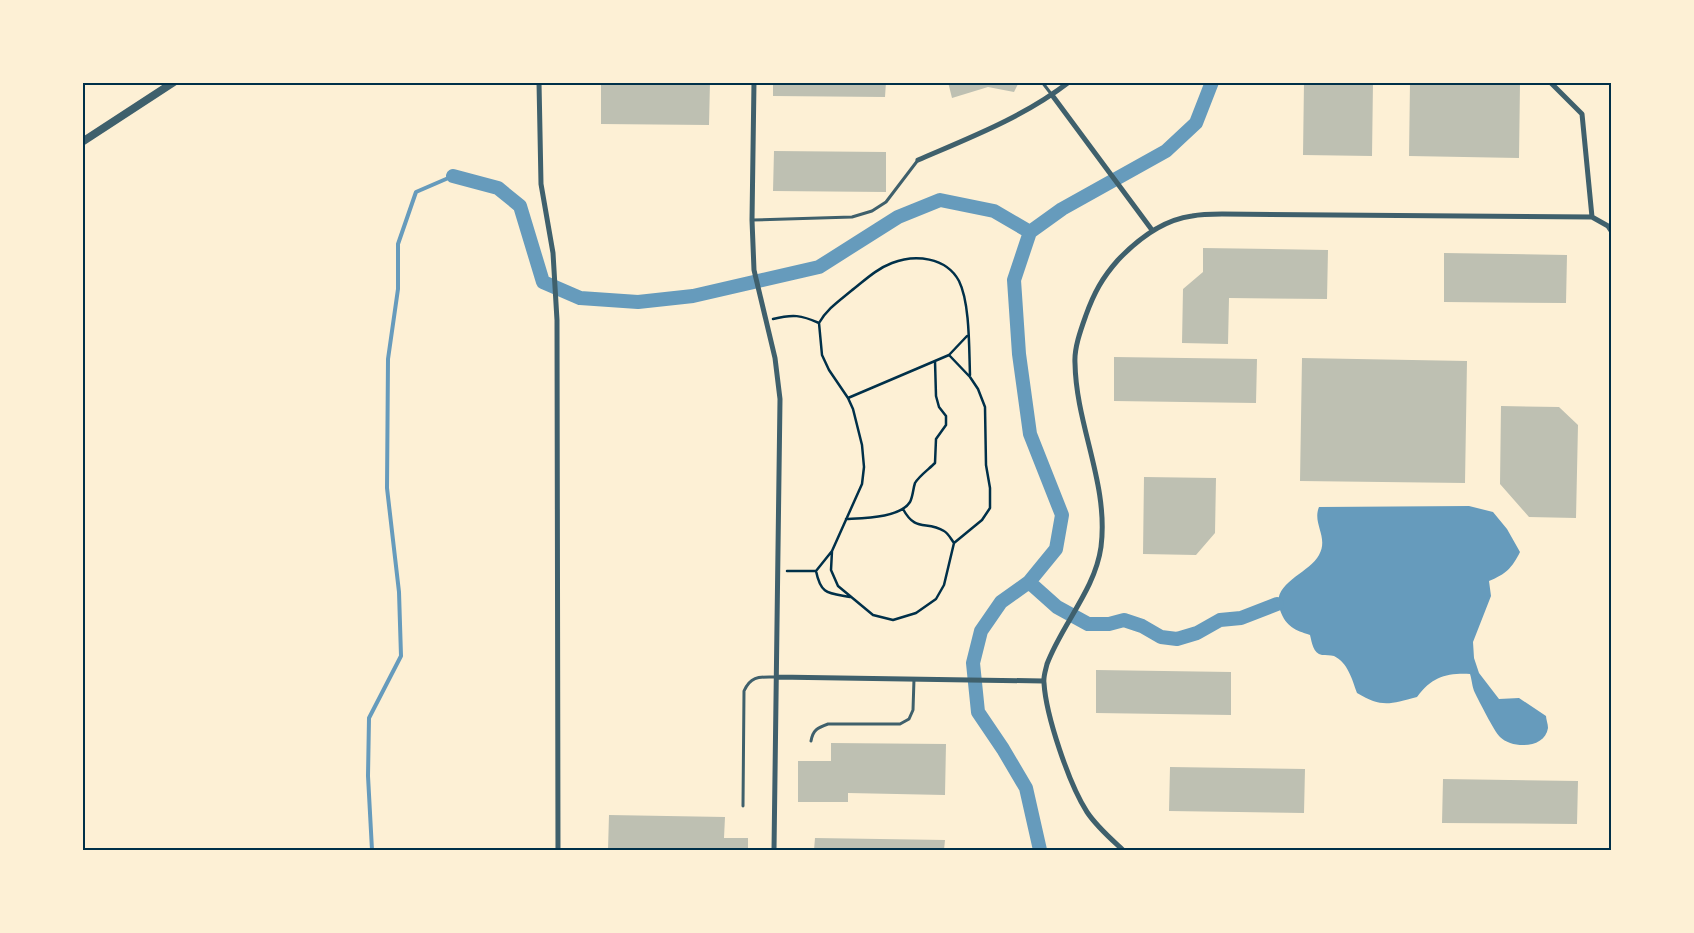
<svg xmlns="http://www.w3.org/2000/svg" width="1694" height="933" font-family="Figtree,sans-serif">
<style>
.water{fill:#669bbc}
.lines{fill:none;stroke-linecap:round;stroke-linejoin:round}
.stream{stroke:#669bbc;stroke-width:4}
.canal{stroke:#669bbc;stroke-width:14}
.building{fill:#bec0b2}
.path{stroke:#003049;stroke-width:2.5}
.service{stroke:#3f606c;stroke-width:3}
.minor{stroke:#3f606c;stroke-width:5}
.tertiary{stroke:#3f606c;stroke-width:8}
.neatline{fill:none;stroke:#003049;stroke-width:2}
</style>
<rect width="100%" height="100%" fill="#fdf0d5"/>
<path class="water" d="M1469,506L1493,512L1507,529L1520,552C1512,568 1506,574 1489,581L1491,596L1473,642L1474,658L1479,673L1499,699L1519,698L1546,716C1546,719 1548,724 1548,728C1545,749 1512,749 1500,737C1494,731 1479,701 1475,693C1472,687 1472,680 1470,674C1446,673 1432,677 1417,697C1390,704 1382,708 1357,693C1352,679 1348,663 1334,656C1330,655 1326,655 1322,655C1313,653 1312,643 1310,635C1295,630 1286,627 1280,610C1270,583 1309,574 1319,555C1329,537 1312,524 1319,507Z"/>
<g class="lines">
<path class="stream" d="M372,850L368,776L369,718L401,656L399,592L387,488L388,359L398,289V244L416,192L453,176"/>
<path class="canal" d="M453,176L498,188L520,206L543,282L580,298L638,302L693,296L819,267L898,217L940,200L994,211L1030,232
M1029,582L1057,607L1088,624H1109L1124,620L1142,626L1161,637L1177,639L1197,633L1220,620L1241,618L1277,604
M1040,850L1026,788L1003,749L978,712L973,663L981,631L1001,602L1029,582L1056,549L1062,515L1030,434L1019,354L1014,280L1030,232L1062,209L1166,151L1196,123L1212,82"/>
</g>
<path class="building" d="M601,82H710L709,125L601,124Z
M773,82H886L885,97L773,96Z
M948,82H1019L1014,92L988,87L952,98Z
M1304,82H1373L1372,156L1303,155Z
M1410,82L1520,84L1519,158L1409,156Z
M774,151L886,152V192L773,191Z
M1203,248L1328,250L1327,299L1229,298L1228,344L1182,343L1183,289L1203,272Z
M1444,253L1567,255L1566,303L1444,302Z
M1114,357L1257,359L1256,403L1114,401Z
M1302,358L1467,361L1465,483L1300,481Z
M1501,406L1559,407L1578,425L1576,518L1529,517L1500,484Z
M1144,477L1216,478L1215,533L1196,555L1143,554Z
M1096,670L1231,672V715L1096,713Z
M831,743L946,744L945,795L848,793V802H798V761H831Z
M1170,767L1305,769L1304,813L1169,811Z
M1443,779L1578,781L1577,824L1442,823Z
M609,815L725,817L724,838H748V850H608Z
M815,838L945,840L944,850H814Z"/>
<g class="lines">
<path class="path" d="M773,319C793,314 801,315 819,323L822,355L829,370L848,398L853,409L862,445L864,467L862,484L832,551L816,571H787
M819,323C827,309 839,301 851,291C864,281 876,269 892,263C915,254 946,257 959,281C970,303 969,349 970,375
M949,355L967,336
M903,509C916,533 926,520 944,531C948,533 951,539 954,543
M846,519C863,518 900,518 910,502C913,496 913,489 915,483C919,476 929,469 935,463L936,439L946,425V416L939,407L936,396L935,361
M832,551L831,570L838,586L873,615L893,620L916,613L936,599L944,585L954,543L982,520L990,508V488L986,465L985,407L978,389L970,377L949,355L848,398
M816,571C821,595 828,593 850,597"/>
<path class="service" d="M1042,82L1052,95
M752,220L852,217L872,211L886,202L918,160
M811,741C813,730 817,728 828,724H900L909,719L913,710L914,679
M743,806L744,691C751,675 760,677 776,677"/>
<path class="minor" d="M539,82L541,184L553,253L557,320L558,850
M754,82L752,220L754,270L775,358L780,399L774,850
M1550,82L1582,114L1592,217
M1052,95L1152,230
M918,160C969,138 1024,117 1069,82
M776,677L1043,681
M1123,850C1110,838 1097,827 1087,812C1069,784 1046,716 1044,683C1043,677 1046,669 1047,664C1062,624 1095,590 1101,547C1109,484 1076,426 1075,363C1074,348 1081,329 1086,315C1094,293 1102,278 1118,260C1138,239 1162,220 1192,216C1202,214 1212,214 1222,214L1592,217L1608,226L1612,232"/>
<path class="tertiary" d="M82,142L174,82"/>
</g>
<rect width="1694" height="933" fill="none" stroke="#fdf0d5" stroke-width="168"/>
<rect x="84" y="84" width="1526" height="765" class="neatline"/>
</svg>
